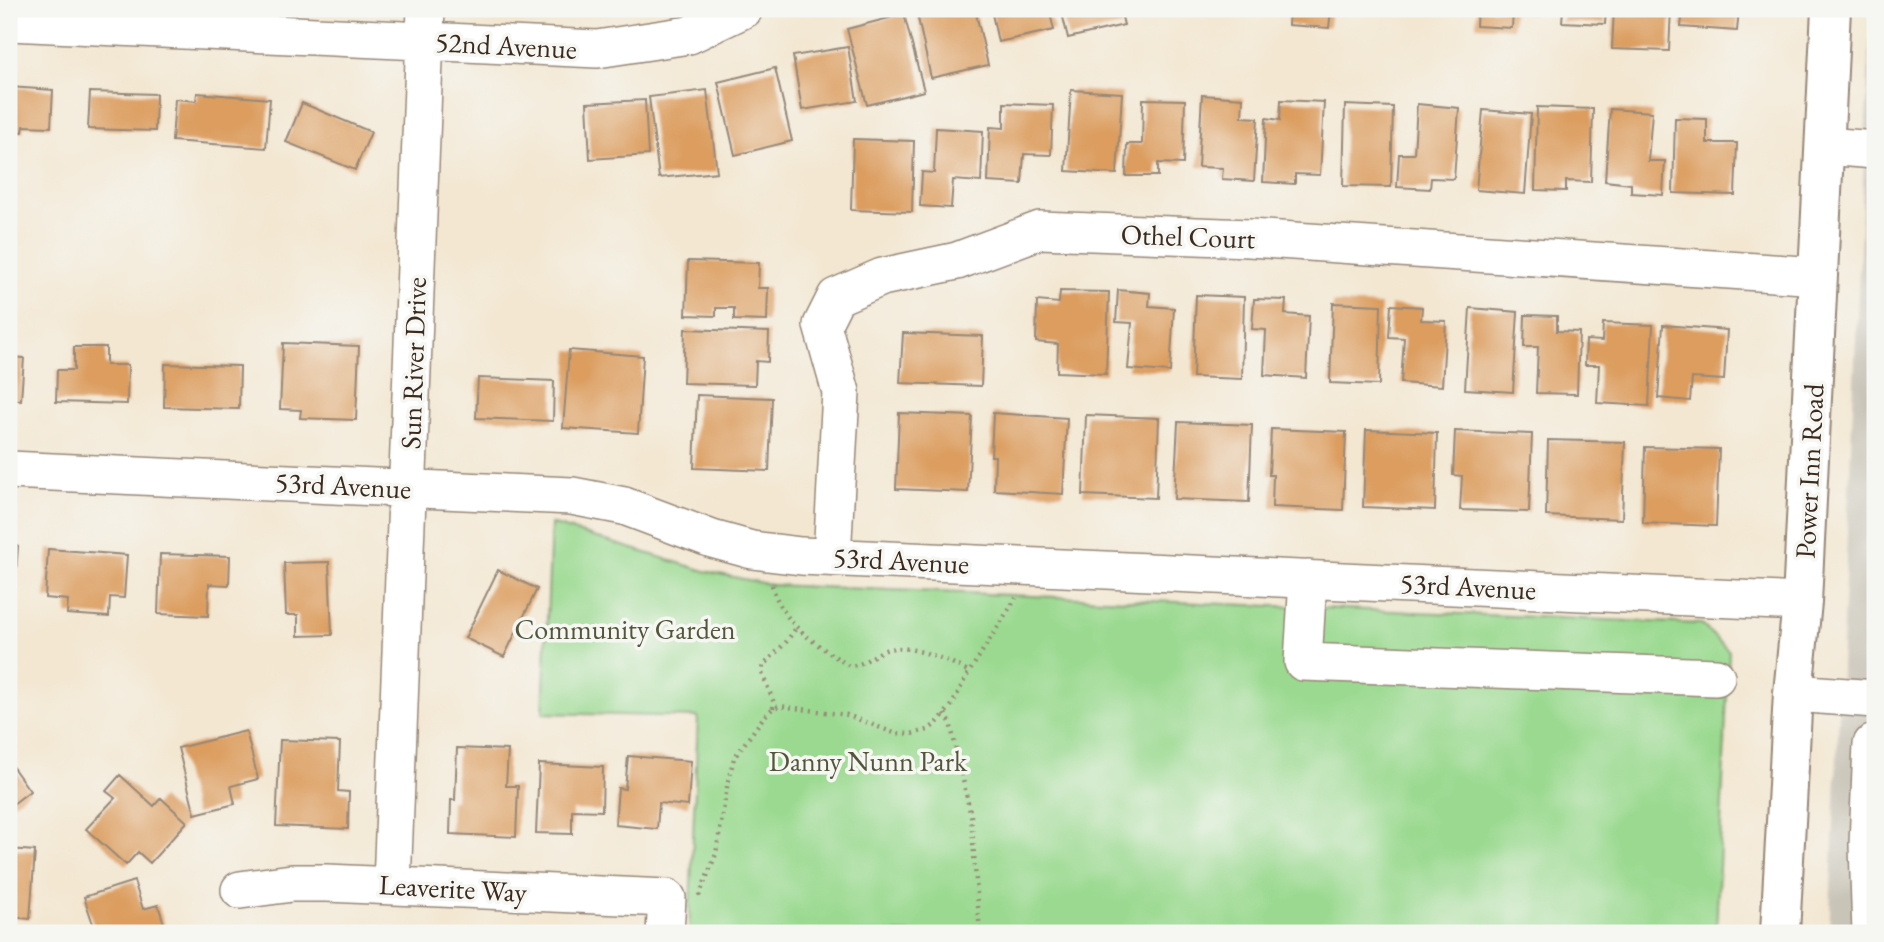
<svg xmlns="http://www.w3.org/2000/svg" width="1884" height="942" font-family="'EB Garamond',serif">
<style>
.industrial{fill:#c9c4b8}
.green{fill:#9ad98f;stroke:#6a8256;stroke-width:2}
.building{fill:#dc9d5e}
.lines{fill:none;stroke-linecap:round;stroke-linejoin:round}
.minor-casing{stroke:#978878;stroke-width:40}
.major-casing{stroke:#978878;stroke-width:42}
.path{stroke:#978878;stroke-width:4.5;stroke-dasharray:2 5;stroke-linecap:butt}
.minor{stroke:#fff;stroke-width:37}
.major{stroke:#fff;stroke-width:38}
.labels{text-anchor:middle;stroke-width:7;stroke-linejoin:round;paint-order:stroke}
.street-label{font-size:28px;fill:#3b2a1e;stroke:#f6f6f2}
.park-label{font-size:28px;fill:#53563a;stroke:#f6f6f2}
</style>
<rect width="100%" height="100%" fill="#f6f6f2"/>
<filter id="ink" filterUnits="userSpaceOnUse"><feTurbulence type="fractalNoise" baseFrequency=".0143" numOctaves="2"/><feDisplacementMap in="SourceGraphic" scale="14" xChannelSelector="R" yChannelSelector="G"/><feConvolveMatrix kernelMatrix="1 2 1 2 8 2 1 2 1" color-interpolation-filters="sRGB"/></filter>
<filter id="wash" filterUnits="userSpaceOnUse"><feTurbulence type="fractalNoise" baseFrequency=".00686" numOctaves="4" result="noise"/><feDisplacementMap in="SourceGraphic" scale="28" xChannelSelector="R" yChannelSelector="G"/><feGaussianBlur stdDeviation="1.57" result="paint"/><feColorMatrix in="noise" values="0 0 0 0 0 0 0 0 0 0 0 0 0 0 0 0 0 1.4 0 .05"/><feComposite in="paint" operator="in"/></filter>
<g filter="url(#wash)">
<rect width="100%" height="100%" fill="#f3e7d2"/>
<path class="industrial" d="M1871,9H1875V933H1829Z"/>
<path class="green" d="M551,524L705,571L772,585L1701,624L1729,651L1716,933H689L698,717L543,713Z"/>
<g id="blocks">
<path class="building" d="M916,9H975L988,65L931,78Z
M991,9H1049L1054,30L998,42Z
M1061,9H1120L1124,25L1068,38Z
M1271,9H1331L1329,28L1288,25L1289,12L1271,11Z
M1477,9H1534V14L1513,12L1512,28L1476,26Z
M1563,9H1606L1605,24L1562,22Z
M1614,9H1671L1669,51L1612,49Z
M1683,9H1739L1737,31L1681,27Z
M904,14L924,91L867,105L847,29Z
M848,47L857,101L802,110L793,56Z
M775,68L792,141L735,155L718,82Z
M9,87L53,90L51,127L24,126L23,132L9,131Z
M707,90L717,172L659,178L649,97Z
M1071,90L1122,93L1117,174L1066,171Z
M90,92L156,94L155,131L88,129Z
M197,93L270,99L266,148L172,141L175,99L196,101Z
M1202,95L1243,98L1242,117L1258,118L1254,181L1222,179L1223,168L1198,167Z
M1143,99L1185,100L1183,164L1158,163V176H1126L1127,144H1142Z
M645,100L648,155L590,159L587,103Z
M1281,100L1324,102L1320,175L1295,174V184L1263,182L1266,118L1280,120Z
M302,103L371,132L355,170L286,142Z
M1004,103L1053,105L1051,155L1024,154L1022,184L988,182L990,127L1004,128Z
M1417,104L1459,108L1454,179L1431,178L1430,189L1397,187L1399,154H1414Z
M1345,105L1393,107L1391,187L1343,186Z
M1537,107L1593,109L1591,182L1566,181V191L1535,190Z
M1610,109L1652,112L1648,161H1665L1663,195L1631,193V184L1605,181Z
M1483,110L1531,114L1525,194L1476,190Z
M1675,118L1707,119V143H1737L1735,195L1673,193Z
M936,128L983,131L981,182L953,180L951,208L920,206L922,172L934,173Z
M853,139L914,141L912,212L851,210Z
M688,261L759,263L758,288H768L767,321L734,320V308H716V316L686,315Z
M1118,290L1150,293L1149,306L1174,308L1170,372L1128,369L1132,323L1116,322Z
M1060,291L1109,292L1106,374L1057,372L1058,344L1036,342L1037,301L1059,303Z
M1196,295L1244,297L1242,379L1193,377Z
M1254,299L1286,300L1285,314L1309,316L1306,378L1264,375L1266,330L1252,329Z
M1333,303L1381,305L1379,385L1330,383Z
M1391,305L1422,307L1421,320L1446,321L1442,386L1401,383L1404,338L1389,337Z
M1470,308L1518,312L1513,392L1465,389Z
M1525,315L1557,316V331L1579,332L1577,394L1536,393L1538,347H1524Z
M1603,323L1653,325L1649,406L1597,403L1599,365H1585L1586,340L1602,341Z
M1663,325L1727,330L1724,380L1692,378L1690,401L1658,398Z
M685,329L769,332L768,362L756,361L755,385L683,383Z
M903,333L983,336L981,386L900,383Z
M283,343L359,346L356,420L300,418L301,410L280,409Z
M74,347H106V365H128L127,404L56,402L57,370H74Z
M569,350L643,356L638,433L563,428Z
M9,357L24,358L21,400L9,399Z
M165,364L240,366L239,409L164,407Z
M478,378L554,381L553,421L476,418Z
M697,395L772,398L769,471L694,468Z
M899,413L972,416L968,492L896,489Z
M993,413L1067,418L1063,494L994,490L995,456H991Z
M1086,415L1159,418L1156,498L1083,495Z
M1178,422L1252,425L1249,502L1174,499Z
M1271,429L1346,432L1343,510L1272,507L1273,475H1269Z
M1366,430L1437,433L1435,510L1363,507Z
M1455,431L1532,434L1529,512L1460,510L1462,476L1453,475Z
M1548,440L1625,442L1622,519L1546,516Z
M1645,447L1719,449L1716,526L1643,523Z
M9,546H18L16,574H9Z
M48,549L127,555L124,598L110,597L109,617L67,614L68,600L45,598Z
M160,554L230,556L229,585L209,584L208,616L158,614Z
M329,562L332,635L298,636V615H286L284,563Z
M498,570L537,589L504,657L465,638Z
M246,731L258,779L231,786L235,804L195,814L178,748Z
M280,740L340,742L338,791L349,792L348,829L276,826Z
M457,748L508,750L506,786H518L516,837L450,834L451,800H455Z
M628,756L691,761L688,806L659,803L657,829L615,825L618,788L625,789Z
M9,762L30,791L9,807Z
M539,764L603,767L602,811L572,810V834L536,833Z
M120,775L154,806L161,798L187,822L150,863L138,852L126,865L86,829L115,798L106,791Z
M9,849L35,851L30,919L9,917Z
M134,881L143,909L158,905L167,933H96L84,897Z"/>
</g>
</g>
<g filter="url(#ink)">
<use href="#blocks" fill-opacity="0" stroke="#978878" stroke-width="2"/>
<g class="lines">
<defs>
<path id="minor" d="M9,22L597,49L689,35L744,9
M1825,146L1875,150
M9,470L572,496L624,506L712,539L752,550L801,556L1802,602
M832,557L841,392L822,325L836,297L882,277L957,261L1040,230L1249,238L1818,276
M1308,579L1303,662L1716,677
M1793,693L1875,699
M392,885L426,9
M240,890L292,883H327L667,898L665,933
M1871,933L1868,845L1872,744H1875"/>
<path id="major" d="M1780,933L1793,693L1802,602L1831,9"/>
</defs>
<use href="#minor" class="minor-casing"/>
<use href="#major" class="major-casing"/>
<path class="path" d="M772,585C783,626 817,644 849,666C864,666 875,652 889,649C910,644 952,661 969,672
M773,708L774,703L762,673L763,666L786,642L796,628
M945,714L950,722L971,816L980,933
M699,896L716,854L728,781L734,758L763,718L773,708L780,706L847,715L894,733L911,734L928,730L937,723L952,705L966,677L1016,598"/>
<use href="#minor" class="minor"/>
<use href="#major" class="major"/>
</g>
</g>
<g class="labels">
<g class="street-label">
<text transform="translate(506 45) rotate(3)" y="10">52nd Avenue</text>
<text transform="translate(1188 236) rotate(2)" y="10">Othel Court</text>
<text transform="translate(413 363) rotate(-88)" y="10">Sun River Drive</text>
<text transform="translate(1809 471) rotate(-87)" y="10">Power Inn Road</text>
<text transform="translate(343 485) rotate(3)" y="10">53rd Avenue</text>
<text transform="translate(901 560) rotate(3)" y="10">53rd Avenue</text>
<text transform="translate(1468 586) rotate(3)" y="10">53rd Avenue</text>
<text transform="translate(453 888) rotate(3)" y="10">Leaverite Way</text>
</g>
<g class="park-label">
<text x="625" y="639">Community Garden</text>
<text x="868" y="771">Danny Nunn Park</text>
</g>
</g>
<rect width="1884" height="942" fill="none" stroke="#f6f6f2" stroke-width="35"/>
</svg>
